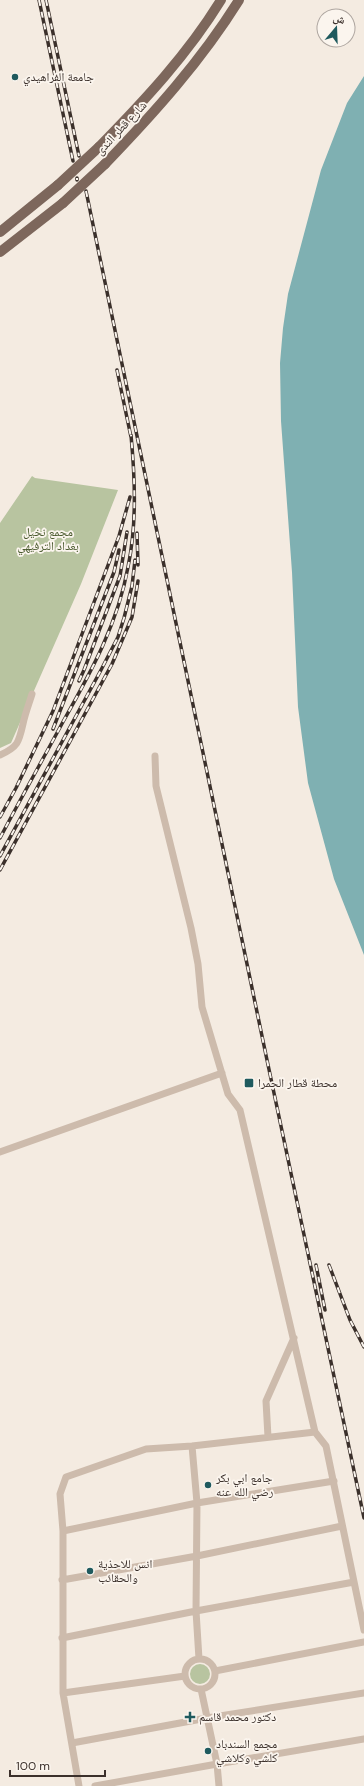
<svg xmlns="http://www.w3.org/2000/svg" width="364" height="1786" font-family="'DM Sans','Noto Naskh Arabic',sans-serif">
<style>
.green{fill:#b8c4a0}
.water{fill:#7fb0b2}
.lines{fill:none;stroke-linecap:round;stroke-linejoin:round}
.street{stroke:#cdbbac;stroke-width:7}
.primary{stroke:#7d675c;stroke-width:10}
.rail-casing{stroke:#3b302b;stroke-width:3.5}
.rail{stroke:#fbf5ee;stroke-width:2;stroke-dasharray:6;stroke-linecap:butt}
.primary-bridge{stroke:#7d675c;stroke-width:10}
.poi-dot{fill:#1f5a5e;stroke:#fbf5ee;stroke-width:1.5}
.labels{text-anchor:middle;stroke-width:3.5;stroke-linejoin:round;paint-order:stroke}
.poi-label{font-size:12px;fill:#3b302b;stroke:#fbf5ee;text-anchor:start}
.street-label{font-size:12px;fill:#3b302b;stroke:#fbf5ee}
.park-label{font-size:12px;fill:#4a5a2e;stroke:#fbf5ee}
</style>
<rect width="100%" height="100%" fill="#f4ebe1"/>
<path class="green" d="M32,476L35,478L118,490L81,584L11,743L0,748V523Z
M190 1674a10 10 0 1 1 20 0a10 10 0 1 1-20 0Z"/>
<path class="water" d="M364,76V955L334,879L308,783L298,707L292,572L281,421L280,363L283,328L288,294L321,170L347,103Z"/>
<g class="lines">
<path class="street" d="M0,755C18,747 19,742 23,724C25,714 29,704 32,694
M155,756L156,786L191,928L198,964L202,1007L228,1094L240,1110L315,1432L326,1446L364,1630
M0,1152L222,1073
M268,1437L266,1401L294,1338
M192,1446L197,1503L196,1611L199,1659
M63,1531L197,1503L334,1481
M62,1580L197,1556L342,1526
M62,1638L196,1611L354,1582
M185 1674a15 15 0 1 1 30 0a15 15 0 1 1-30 0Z
M215,1671L364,1642
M201,1689L217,1764L219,1786
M63,1693L185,1676
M72,1743L207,1718L364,1693
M79,1786L63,1693V1531L60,1494L66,1477L146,1449L192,1446L315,1432
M95,1786L217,1764L364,1739"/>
<path class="primary" d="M99,147C144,101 188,54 221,0
M105,164C154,113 201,61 239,0
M0,232L58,185
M0,252L63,203"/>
<defs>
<path id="rail" d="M39,0L73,161
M46,0L79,156
M77,178V180
M86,191L267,1060L364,1518
M117,370L131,437
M137,533L138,565
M79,681L84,670L120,576L127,532
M53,729L114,572L119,550
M0,817L16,788L53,711L119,536L130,497
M0,838C21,798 43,759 64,720C91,672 118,623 128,567C137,524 135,478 131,435
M0,856L101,670L118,637L124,618L132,586L135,560
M0,870L112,664L132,617L138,581
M316,1265L325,1310
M329,1265L350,1320L364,1347"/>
</defs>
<use href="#rail" class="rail-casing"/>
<use href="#rail" class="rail"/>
<path class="primary-bridge" d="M58,185L99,147
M63,203L105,164"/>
</g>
<g class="poi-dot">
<circle cx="15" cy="77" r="4"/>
<rect x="244" y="1078" width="10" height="10" rx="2"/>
<circle cx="208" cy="1485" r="4"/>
<circle cx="90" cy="1571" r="4"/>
<path d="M188 1711h4v4h4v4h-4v4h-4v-4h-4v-4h4z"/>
<circle cx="208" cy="1751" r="4"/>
</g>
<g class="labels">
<g class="poi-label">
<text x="23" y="81">جامعة الفراهيدي</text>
<text x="258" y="1087">محطة قطار الحمرا</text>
<text x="216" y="1482">جامع ابي بكر<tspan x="216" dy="14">رضي الله عنه</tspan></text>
<text x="98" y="1568">انس للاحذية<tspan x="98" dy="14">والحقائب</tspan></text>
<text x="199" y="1721">دكتور محمد قاسم</text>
<text x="216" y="1748">مجمع السندباد<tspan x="216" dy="14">كلشي وكلاشي</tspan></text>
</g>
<g class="street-label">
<text transform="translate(121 128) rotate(-47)" y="4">شارع قطر الندى</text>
</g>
<g class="park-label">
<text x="48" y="536">مجمع نخيل<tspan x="48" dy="14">بغداد الترفيهي</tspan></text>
</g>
</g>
<g transform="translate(336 28) rotate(19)"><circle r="19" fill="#fbf5ee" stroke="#aea6a0"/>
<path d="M0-3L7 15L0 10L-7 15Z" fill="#1f5a5e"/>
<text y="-6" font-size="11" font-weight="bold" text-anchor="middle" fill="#3b302b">ش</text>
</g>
<path d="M10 1770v6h95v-6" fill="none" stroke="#3b302b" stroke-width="2"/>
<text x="16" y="1770" font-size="12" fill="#3b302b" stroke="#fbf5ee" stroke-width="3" paint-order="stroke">100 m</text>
</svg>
